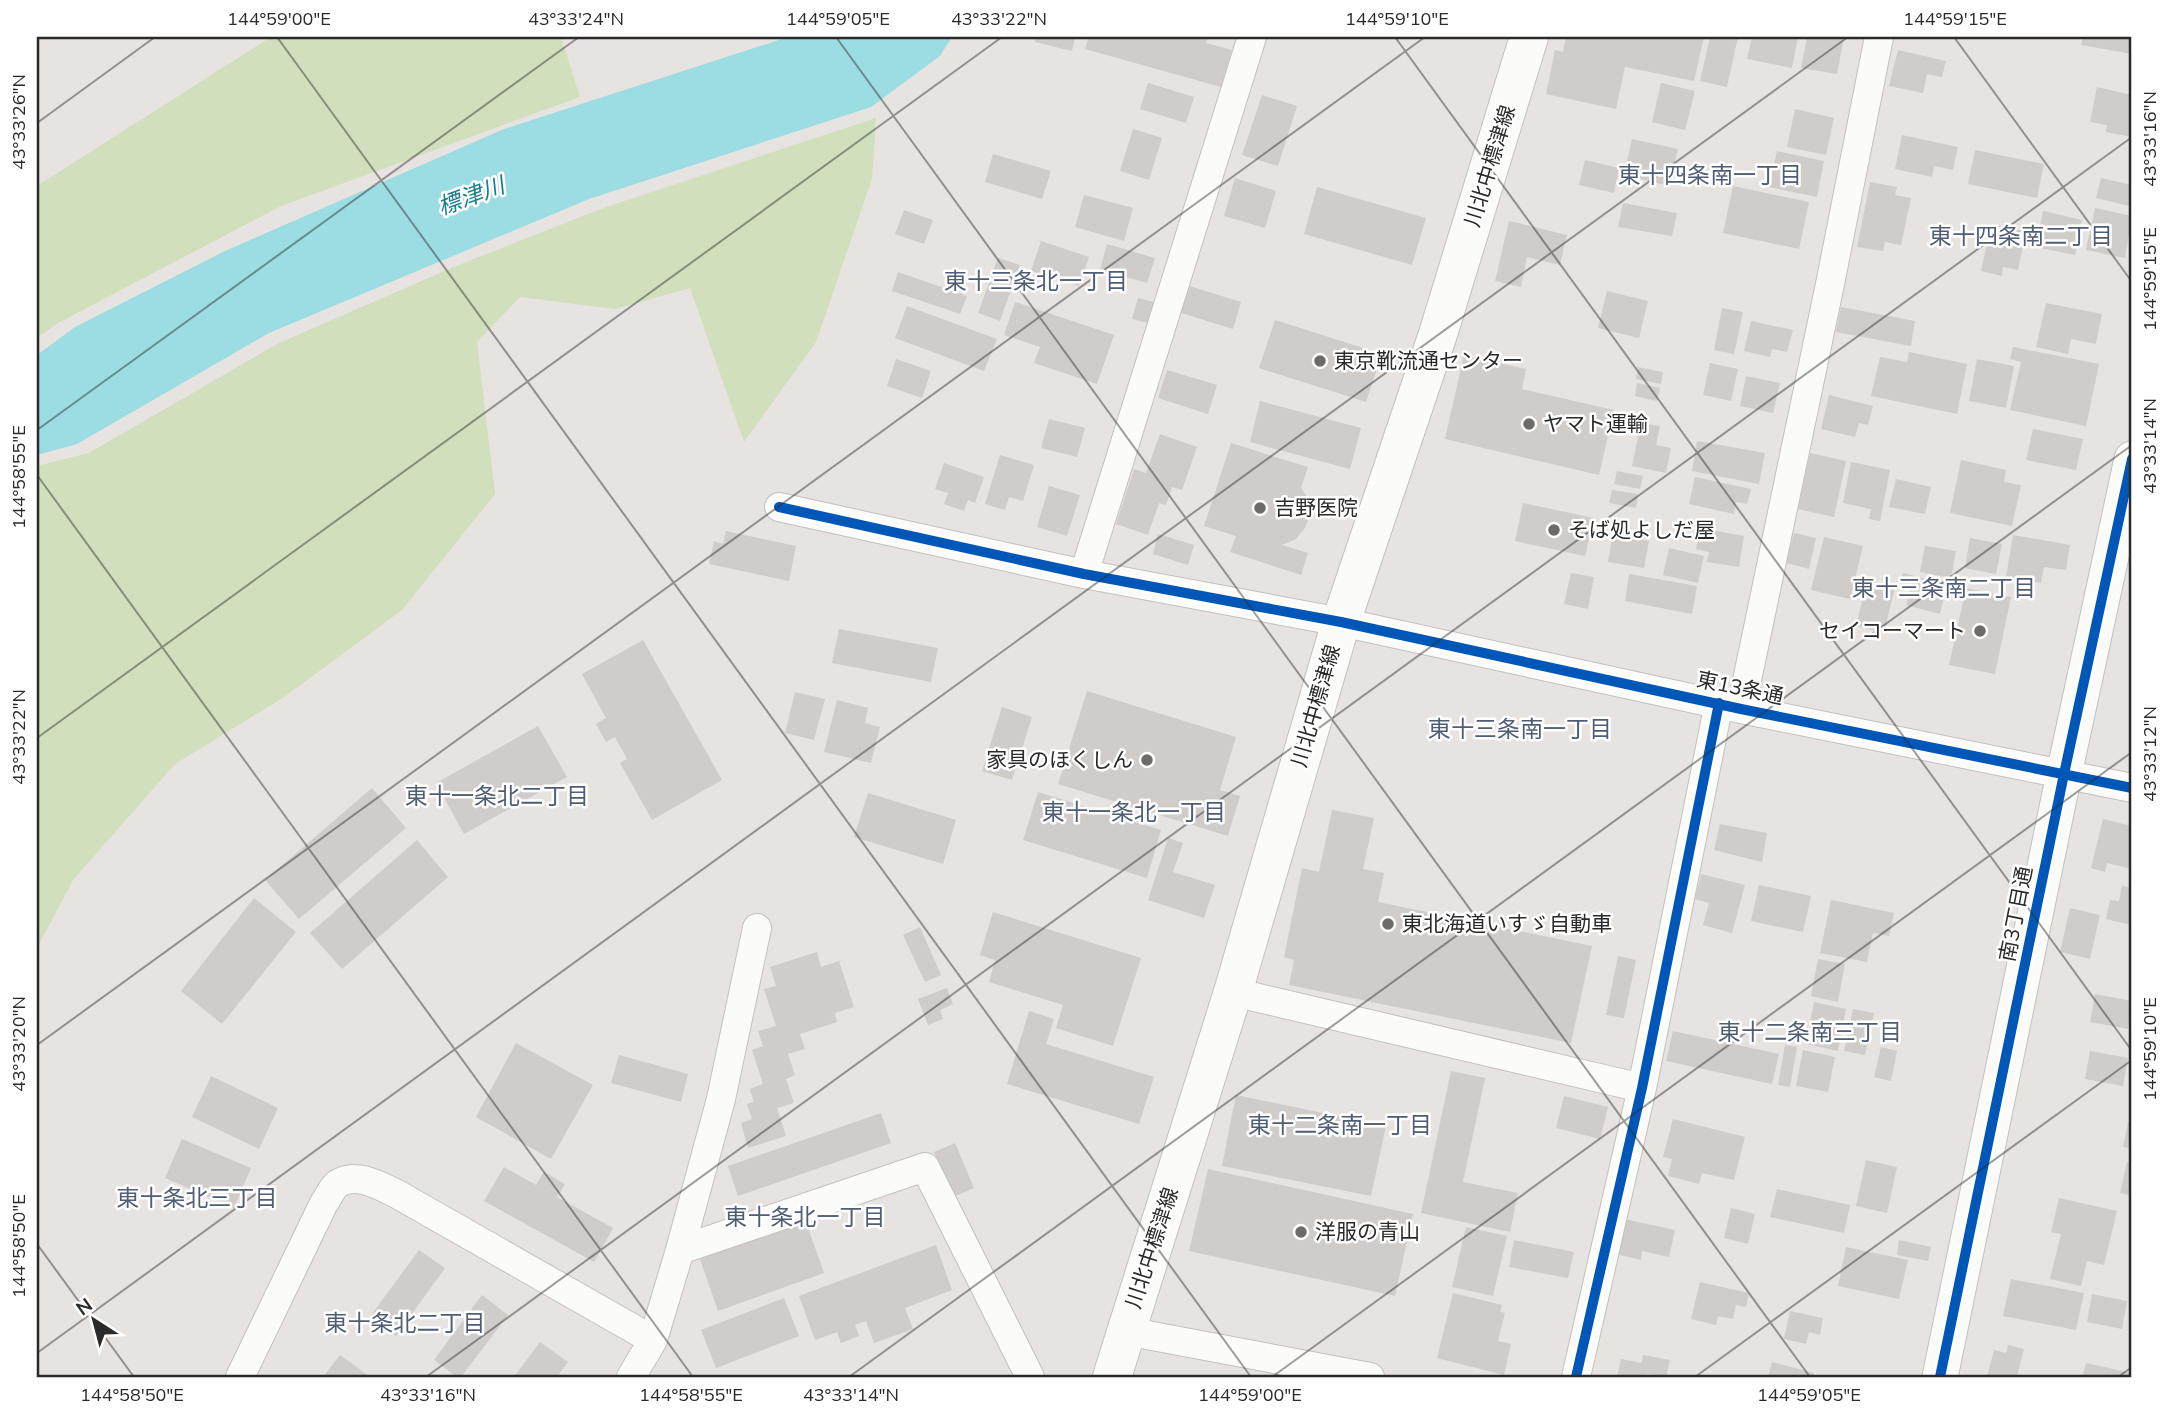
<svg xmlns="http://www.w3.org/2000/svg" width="2169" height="1414" font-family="Mulish,'Noto Sans JP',sans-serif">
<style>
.green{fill:#d1dfbc}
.water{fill:#9bdde2}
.building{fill:#cfccc9}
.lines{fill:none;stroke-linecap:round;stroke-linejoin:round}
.minor-casing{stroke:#c2c1c1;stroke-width:30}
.tertiary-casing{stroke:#c2c1c1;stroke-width:37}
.secondary-casing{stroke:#c2c1c1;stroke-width:40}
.minor{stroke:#fbfbfa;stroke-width:28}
.tertiary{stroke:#fbfbfa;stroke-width:35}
.secondary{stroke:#fbfbfa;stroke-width:38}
.cycleway-casing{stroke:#fff;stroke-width:15}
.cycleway{stroke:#0057b8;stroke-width:10}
.ticks{fill:none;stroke:#2a2a2a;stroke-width:2;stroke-opacity:0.45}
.poi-dot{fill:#6c6b6a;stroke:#fff;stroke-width:2.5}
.labels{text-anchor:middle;stroke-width:5;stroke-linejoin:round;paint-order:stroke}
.street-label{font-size:21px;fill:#2a2a2a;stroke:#fff}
.poi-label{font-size:21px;fill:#2a2a2a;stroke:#fff;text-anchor:start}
.neighbourhood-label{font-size:23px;fill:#4f5d76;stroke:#fff}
.water-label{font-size:23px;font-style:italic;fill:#1a7c8e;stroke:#fff}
.neatline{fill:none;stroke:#2a2a2a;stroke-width:2.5}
.ticks-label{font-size:18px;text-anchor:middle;fill:#2a2a2a}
</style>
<rect width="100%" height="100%" fill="#e7e3e0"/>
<path class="green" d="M271,37H561L580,97L281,206L58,323L37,338V186Z
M876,118L872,179L816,342L744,442L690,288L615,309L520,297L477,342L495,494L402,610L284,697L175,764L73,880L37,948V466L89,453L279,343L456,266L606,207Z"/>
<path class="water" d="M788,37H952L940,56L871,107L589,199L269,333L77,444L37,455V355L75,327L225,251L504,129Z"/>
<path class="building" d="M1036,37H1075L1072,51L1035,42Z
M1089,37H1208L1206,43L1232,50L1221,87L1085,49Z
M1566,37H1704L1694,81L1625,67L1616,109L1546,94L1555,50L1563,52Z
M1710,37H1738L1727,87L1700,81Z
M1752,37H1798L1792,68L1747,59Z
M1807,37H1844L1837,74L1801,68Z
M2083,37H2132V54L2081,45Z
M1898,50L1946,61L1942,77L1927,74L1923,93L1889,86Z
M1148,83L1194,97L1186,123L1140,109Z
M1661,83L1695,91L1685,130L1652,122Z
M2097,87L2132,95V137L2106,132L2107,125L2090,122Z
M1262,95L1297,106L1278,166L1242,155Z
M1795,109L1834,118L1826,155L1787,147Z
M1133,129L1162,138L1149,180L1120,171Z
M1902,135L1958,147L1953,170L1934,166L1932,177L1895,169Z
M1632,139L1678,149L1669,186L1624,175Z
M1975,150L2044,164L2037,198L1968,184Z
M1777,151L1824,161L1817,197L1769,187Z
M993,154L1051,171L1042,199L985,182Z
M1585,160L1619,168L1614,193L1579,185Z
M1235,178L1276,191L1265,228L1224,216Z
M2101,178L2132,185L2129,206L2096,198Z
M1870,182L1897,187L1895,195L1911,198L1901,245L1885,242L1883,251L1857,247Z
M1733,186L1809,202L1799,249L1723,233Z
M1317,187L1426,218L1412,265L1304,234Z
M1084,195L1133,208L1124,241L1075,227Z
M1623,203L1677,213L1672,236L1618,227Z
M2095,208L2132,216L2125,258L2086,250Z
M904,210L933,220L924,244L895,234Z
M2043,211L2082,220L2075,255L2036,247Z
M1509,221L1567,235L1560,265L1527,257L1521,287L1495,281Z
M1991,225L2026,231L2018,270L2003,267L2002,276L1981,271Z
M1041,241L1089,257L1079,286L1031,271Z
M1107,244L1155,258L1147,283L1100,270Z
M998,258L1020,265L1000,321L978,313Z
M898,272L967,296L960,314L892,291Z
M1189,286L1241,302L1233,329L1181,313Z
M1607,291L1648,301L1639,338L1598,328Z
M1138,298L1157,303L1151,324L1132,319Z
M1015,302L1114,335L1097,384L1034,363L1040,347L1004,335Z
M2046,303L2102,314L2096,344L2071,339L2068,354L2036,347Z
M907,306L997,339L984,371L895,338Z
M1841,307L1915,321L1911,346L1836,332Z
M1722,308L1743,312L1734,354L1714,350Z
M1275,320L1382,354L1366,402L1259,368Z
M1751,321L1793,330L1787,352L1772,349L1770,357L1744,351Z
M2013,347L2099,364L2086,426L2010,410L2021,362L2010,359Z
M1909,352L1967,364L1957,414L1871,396L1880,357L1907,362Z
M1464,355L1526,369L1522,389L1614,410L1599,475L1445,439Z
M896,359L931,371L922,398L887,386Z
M1977,359L2014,366L2006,408L1969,401Z
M1710,363L1738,369L1731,401L1703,395Z
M1638,367L1663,372L1661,384L1636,379Z
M1167,370L1217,385L1208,414L1158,398Z
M1746,376L1780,383L1773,413L1740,406Z
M1637,383L1660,388L1657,401L1635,396Z
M1829,395L1873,406L1868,425L1859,423L1855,437L1821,429Z
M1260,401L1361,428L1350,469L1250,442Z
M1049,419L1085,428L1077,457L1041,448Z
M1641,423L1660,426L1656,445L1671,448L1666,473L1632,466Z
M2033,429L2083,439L2076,470L2026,460Z
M1160,434L1197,447L1182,490L1172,487L1166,505L1159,503L1148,535L1116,524L1134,469L1146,473Z
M1697,441L1765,453L1759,484L1692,471Z
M1231,443L1308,467L1301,488L1309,500L1310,515L1305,528L1296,539L1282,545L1308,553L1301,575L1230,552L1236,536L1204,526Z
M1810,453L1846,461L1834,517L1798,509Z
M1000,455L1034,465L1023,501L1009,497L1005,510L985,504Z
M1961,460L2006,470L2004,482L2021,485L2012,526L1950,513Z
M1851,462L1890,470L1880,521L1869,519L1871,509L1843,503Z
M944,463L984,477L975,503L968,500L964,511L944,504L948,493L935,489Z
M1617,471L1643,476L1640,489L1614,484Z
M1695,477L1751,489L1747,504L1736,502L1734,514L1689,504Z
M1896,479L1931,487L1925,514L1889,507Z
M1049,486L1080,495L1067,536L1037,527Z
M1612,490L1638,494L1636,508L1609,503Z
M1523,503L1594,518L1585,556L1515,541Z
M1700,528L1744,536L1739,567L1707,562L1709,552L1696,549Z
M726,531L796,546L789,581L709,564L714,541L723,544Z
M1794,533L1816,538L1809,569L1786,563Z
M1158,534L1194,545L1188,565L1153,554Z
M1613,534L1649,541L1644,568L1608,562Z
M2013,535L2070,545L2066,570L2044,567L2041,583L2006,577Z
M1824,537L1863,546L1850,599L1811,590Z
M1970,538L2002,544L1996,574L1965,568Z
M1925,546L1956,551L1951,578L1920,572Z
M1669,548L1704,556L1698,583L1663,575Z
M1571,573L1594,577L1588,609L1564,604Z
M1903,573L1947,584L1940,614L1906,605L1910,589L1900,587Z
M1629,574L1697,586L1692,614L1625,601Z
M1867,580L1895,587L1884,633L1856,626Z
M1966,588L2011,597L1995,674L1949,665Z
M839,629L938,648L931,682L832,663Z
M643,640L722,780L652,820L620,763L627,759L615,737L606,742L596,724L606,718L582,674Z
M1087,691L1236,737L1220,790L1240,796L1228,836L1058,784Z
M795,692L825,699L814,740L785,733Z
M837,700L868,708L865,723L880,727L871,763L824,752Z
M1002,707L1032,717L1012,780L982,771Z
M538,726L567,777L464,834L436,783Z
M372,788L406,828L299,919L265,880Z
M1038,792L1161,830L1147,878L1023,840Z
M868,793L956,820L943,864L854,837Z
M1332,810L1374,818L1363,869L1384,873L1378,902L1592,946L1571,1043L1289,985L1294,960L1284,957L1302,868L1319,872Z
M2103,819L2132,826V869L2107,863L2105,872L2091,868Z
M1720,824L1767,833L1762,862L1714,850Z
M1168,838L1183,843L1173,872L1215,885L1204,918L1148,900Z
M417,840L448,877L342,969L310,933Z
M1701,874L1745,885L1732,933L1703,925L1709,903L1695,899Z
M1759,885L1811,896L1803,932L1751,921Z
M2122,886L2132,888V925L2106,919L2110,900L2119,901Z
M254,898L296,932L222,1024L181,991Z
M1831,900L1894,913L1889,936L1873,933L1867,962L1820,953Z
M2070,908L2100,915L2090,959L2060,952Z
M993,912L1141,958L1113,1046L1056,1028L1063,1005L989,982L995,960L980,955Z
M920,927L941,975L925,982L903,935Z
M817,952L821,967L839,961L854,1007L835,1013L837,1022L800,1034L805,1049L788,1054L795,1075L786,1079L794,1103L777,1108L786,1136L748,1148L741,1123L752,1119L747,1104L754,1102L750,1089L763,1084L752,1050L763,1046L758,1031L776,1026L764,989L776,986L770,967Z
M1618,956L1636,960L1624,1018L1606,1015Z
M1818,959L1845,964L1838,1002L1811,996Z
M947,988L953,1004L940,1010L943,1019L928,1025L918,999Z
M2095,994L2132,1001L2128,1029L2090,1022Z
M1814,1002L1846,1009L1838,1051L1806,1044Z
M1853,1009L1874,1013L1865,1055L1844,1051Z
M1029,1011L1054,1019L1046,1044L1154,1077L1139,1124L1007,1084Z
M1673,1031L1779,1054L1772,1084L1666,1061Z
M516,1043L593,1085L551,1159L476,1117Z
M1785,1045L1797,1047L1790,1087L1778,1085Z
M1881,1047L1897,1051L1891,1081L1874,1077Z
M1803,1050L1835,1057L1828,1092L1796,1086Z
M2090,1051L2128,1058L2123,1086L2085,1079Z
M619,1055L688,1074L681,1102L611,1083Z
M1451,1071L1485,1078L1463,1182L1518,1193L1510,1232L1421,1213Z
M211,1076L278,1108L259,1149L192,1117Z
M1236,1095L1386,1126L1371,1196L1222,1166Z
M1564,1096L1608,1107L1600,1139L1556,1128Z
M881,1113L891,1143L738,1196L728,1166Z
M1673,1119L1745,1137L1734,1180L1702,1173L1699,1184L1668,1176L1672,1159L1663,1157Z
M2128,1122L2132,1123V1149L2123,1147Z
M182,1139L251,1168L234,1208L165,1178Z
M955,1143L974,1188L953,1197L934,1152Z
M1866,1160L1897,1167L1887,1213L1856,1206Z
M2127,1162L2132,1163V1196L2120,1193Z
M504,1167L536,1185L544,1172L565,1184L557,1197L613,1228L594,1262L484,1201Z
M1208,1169L1413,1214L1395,1296L1189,1251Z
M1777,1189L1850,1205L1844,1233L1770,1217Z
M2059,1198L2117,1211L2104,1265L2087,1261L2081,1286L2050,1279L2061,1234L2051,1232Z
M1731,1208L1755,1214L1748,1244L1724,1238Z
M1624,1219L1675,1230L1669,1257L1642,1251L1641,1260L1616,1254Z
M806,1222L824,1273L718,1311L700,1259Z
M1466,1227L1507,1236L1493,1296L1452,1287Z
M1514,1240L1574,1252L1568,1278L1509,1267Z
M1899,1240L1931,1247L1928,1261L1897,1255Z
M936,1245L952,1290L905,1308L913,1329L874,1343L866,1321L855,1325L859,1336L841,1343L837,1332L815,1340L799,1296Z
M1846,1247L1908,1260L1899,1299L1838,1286Z
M419,1250L445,1268L396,1336L369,1318Z
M2011,1279L2084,1293L2076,1330L2003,1316Z
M1700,1282L1749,1293L1746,1307L1736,1305L1733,1319L1718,1316L1716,1325L1691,1319Z
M1453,1293L1502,1305L1500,1312L1505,1313L1498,1341L1511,1344L1504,1375L1437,1358Z
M2092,1294L2127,1301L2122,1329L2087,1322Z
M482,1295L508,1315L461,1377H457L434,1360Z
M784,1298L799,1336L716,1368L701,1330Z
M1790,1311L1823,1318L1820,1335L1809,1332L1806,1344L1784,1339Z
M540,1342L568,1362L557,1377H514Z
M2008,1345L2024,1349L2017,1377H1987L1994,1350L2006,1353Z
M340,1355L369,1376L368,1377H323Z
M1643,1355L1670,1360L1666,1377L1646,1374V1377H1617L1621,1359L1642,1363Z
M1772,1362L1814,1373L1812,1377H1768Z
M2086,1363L2131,1373L2130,1377H2082Z"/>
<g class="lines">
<defs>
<path id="minor" d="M779,507L1084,574L1341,622L1741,709L2132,788
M1084,574L1252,37
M1741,709L1830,284L1879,37
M1233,992L1642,1088
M680,1250L925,1167L1030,1377
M1126,1331L1370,1377
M240,1377L324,1203C328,1198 332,1188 337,1184C356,1171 380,1186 397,1194L653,1340
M631,1377L653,1340L680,1250L721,1099L757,928
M1576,1377L1642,1088L1719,703"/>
<path id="tertiary" d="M1940,1377L2064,774L2132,459"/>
<path id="secondary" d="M1112,1377L1233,992L1341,622L1438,334L1529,37"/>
</defs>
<use href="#minor" class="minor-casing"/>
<use href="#tertiary" class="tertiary-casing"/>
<use href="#secondary" class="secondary-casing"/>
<use href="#minor" class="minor"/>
<use href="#tertiary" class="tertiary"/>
<use href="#secondary" class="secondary"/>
<defs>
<path id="cycleway" d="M779,507L1084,574L1341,622L1741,709L2132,788
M1576,1377L1642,1088L1719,703
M1940,1377L2064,774L2132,459"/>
</defs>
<use href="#cycleway" class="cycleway-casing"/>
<use href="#cycleway" class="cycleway"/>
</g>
<path class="ticks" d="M277,37L1251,1377M836,37L1810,1377M1395,37L2132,1051M1954,37L2132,282M37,123L155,37M37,430L579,37M37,475L693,1377M37,738L1002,37M37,1045L1425,37M37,1244L134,1377M37,1353L1848,37M426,1377L2132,137M849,1377L2132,445M1272,1377L2132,752M1695,1377L2132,1060M2118,1377L2132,1367"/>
<g class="poi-dot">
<circle cx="1320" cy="361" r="7"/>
<circle cx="1529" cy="424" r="7"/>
<circle cx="1260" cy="508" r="7"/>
<circle cx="1554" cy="530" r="7"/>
<circle cx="1980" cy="631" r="7"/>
<circle cx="1147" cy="760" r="7"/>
<circle cx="1388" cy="924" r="7"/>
<circle cx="1301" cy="1232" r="7"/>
</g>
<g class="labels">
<g class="street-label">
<text transform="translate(1490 166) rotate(-73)" y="7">川北中標津線</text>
<text transform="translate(1740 688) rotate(12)" y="7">東13条通</text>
<text transform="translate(1316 706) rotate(-74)" y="7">川北中標津線</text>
<text transform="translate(2016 914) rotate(-79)" y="7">南3丁目通</text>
<text transform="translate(1152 1248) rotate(-72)" y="7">川北中標津線</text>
</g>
<g class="poi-label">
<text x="1334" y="368">東京靴流通センター</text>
<text x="1543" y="431">ヤマト運輸</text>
<text x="1274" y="515">吉野医院</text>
<text x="1568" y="537">そば処よしだ屋</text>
<text x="1966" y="638" text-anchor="end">セイコーマート</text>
<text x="1133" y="767" text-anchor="end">家具のほくしん</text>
<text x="1402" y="931">東北海道いすゞ自動車</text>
<text x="1315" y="1239">洋服の青山</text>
</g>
<g class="neighbourhood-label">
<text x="1710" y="183">東十四条南一丁目</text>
<text x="2021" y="244">東十四条南二丁目</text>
<text x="1036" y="289">東十三条北一丁目</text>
<text x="1944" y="596">東十三条南二丁目</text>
<text x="1520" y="737">東十三条南一丁目</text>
<text x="497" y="804">東十一条北二丁目</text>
<text x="1134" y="820">東十一条北一丁目</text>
<text x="1810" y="1040">東十二条南三丁目</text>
<text x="1340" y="1133">東十二条南一丁目</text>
<text x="197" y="1206">東十条北三丁目</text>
<text x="805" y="1225">東十条北一丁目</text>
<text x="405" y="1331">東十条北二丁目</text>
</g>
<g class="water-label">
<text transform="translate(471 196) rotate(-20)" y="8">標津川</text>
</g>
</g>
<rect width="2169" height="1414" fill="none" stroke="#ffffff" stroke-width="77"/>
<g transform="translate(94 1320) rotate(324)" stroke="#ffffff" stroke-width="5" paint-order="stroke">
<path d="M0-5L12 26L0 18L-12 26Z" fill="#2a2a2a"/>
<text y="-10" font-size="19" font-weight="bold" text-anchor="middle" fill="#2a2a2a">N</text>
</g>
<rect x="38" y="38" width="2092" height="1338" class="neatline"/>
<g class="ticks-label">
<text x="279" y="25">144°59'00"E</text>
<text x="576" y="25">43°33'24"N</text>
<text x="838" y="25">144°59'05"E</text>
<text x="999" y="25">43°33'22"N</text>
<text x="1397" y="25">144°59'10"E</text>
<text x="1955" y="25">144°59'15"E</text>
<text transform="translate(19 122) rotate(-90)" y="6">43°33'26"N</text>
<text transform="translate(2150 139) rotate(-90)" y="6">43°33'16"N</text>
<text transform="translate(2150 279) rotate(-90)" y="6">144°59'15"E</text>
<text transform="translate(2150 446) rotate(-90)" y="6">43°33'14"N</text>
<text transform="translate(19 477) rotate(-90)" y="6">144°58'55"E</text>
<text transform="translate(19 737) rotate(-90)" y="6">43°33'22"N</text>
<text transform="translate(2150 754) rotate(-90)" y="6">43°33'12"N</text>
<text transform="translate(19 1044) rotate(-90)" y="6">43°33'20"N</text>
<text transform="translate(2150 1049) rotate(-90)" y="6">144°59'10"E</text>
<text transform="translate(19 1246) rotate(-90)" y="6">144°58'50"E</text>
<text x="132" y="1401">144°58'50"E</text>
<text x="428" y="1401">43°33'16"N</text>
<text x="691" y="1401">144°58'55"E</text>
<text x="851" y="1401">43°33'14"N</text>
<text x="1250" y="1401">144°59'00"E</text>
<text x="1809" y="1401">144°59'05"E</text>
</g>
</svg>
